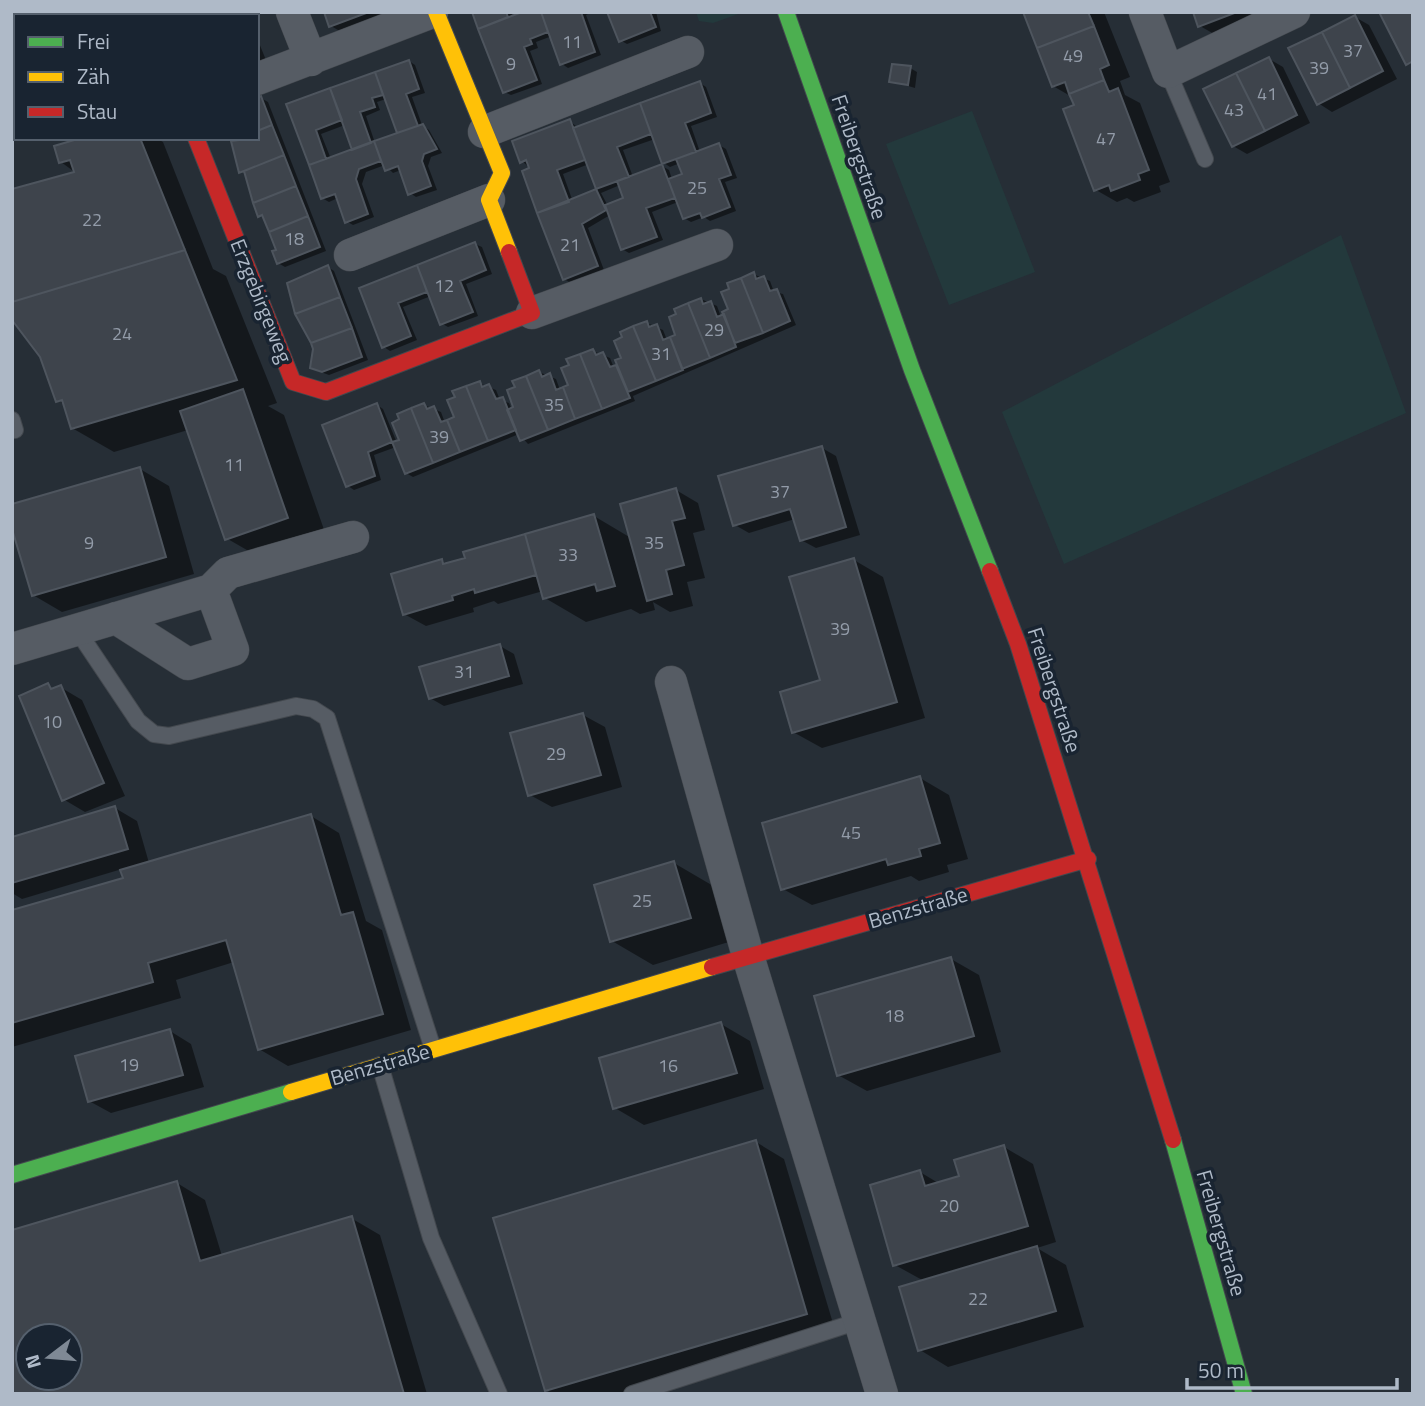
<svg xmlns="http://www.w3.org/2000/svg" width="1425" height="1406" font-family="'Titillium Web',sans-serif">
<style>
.green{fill:#23393c}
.shadow{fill:#0007;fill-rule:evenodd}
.building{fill:#3e444c;stroke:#4e555e;stroke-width:2;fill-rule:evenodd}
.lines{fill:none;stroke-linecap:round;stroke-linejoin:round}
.lane-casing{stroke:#43484e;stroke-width:18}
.street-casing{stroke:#43484e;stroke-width:33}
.fast-casing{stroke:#43484e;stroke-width:18}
.slow-casing{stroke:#43484e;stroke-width:18}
.jam-casing{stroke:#43484e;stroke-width:18}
.lane{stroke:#565c64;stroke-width:16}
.street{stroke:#565c64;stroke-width:32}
.fast{stroke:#4caf50;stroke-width:16}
.slow{stroke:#ffc107;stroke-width:16}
.jam{stroke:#c62828;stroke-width:16}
.labels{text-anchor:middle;stroke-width:7;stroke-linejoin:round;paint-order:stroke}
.number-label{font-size:18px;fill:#939ca9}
.street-label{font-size:21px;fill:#afbac8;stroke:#192431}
</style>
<rect width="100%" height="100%" fill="#262e36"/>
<path class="green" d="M696,12H744L713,23L699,21Z
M972,111L1035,272L949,305L886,144Z
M1341,235L1406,413L1064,564L1002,412Z"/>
<path class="shadow" d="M14,12H81L84,16H16Z
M185,12H247L248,16H186Z
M326,12H398L345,34L331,26Z
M474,12H511L513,18L527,12H592L586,15L601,55L568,68L562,64L552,36L536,42L538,48L530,51L542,84L511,95L504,92Z
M609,12H656L661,31L627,44L620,40Z
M1025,12H1104L1130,77L1120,81L1125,95L1140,103L1170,182L1159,186L1161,192L1134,202L1127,198L1117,202L1096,190L1072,97L1053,86Z
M1195,12H1261L1214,34L1200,26Z
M1355,17L1369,25L1397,79L1332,112L1318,103Z
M257,38L268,65L257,69Z
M1269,59L1283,67L1310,123L1247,154L1233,146Z
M409,61L415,65L425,93L412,97L422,125L429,130L442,153L431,157L428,166L437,190L416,197L410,193L401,170L393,173L385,165L366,172L362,184L374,217L353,225L346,221L338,198L329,202L322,198L288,105ZM386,99L399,134L375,143L366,116L380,110L377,102ZM345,125L355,151L331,159L321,134Z
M910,68L917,72L915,88L891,81Z
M700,83L706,87L717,117L691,126L700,152L719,145L726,149L737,178L725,182L736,211L710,221L704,217L691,222L684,218L678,202L652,212L663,240L629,253L622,249L610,215L588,228L604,270L571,283L564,279L532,170L522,161L570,121L578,128ZM655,139L664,163L670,167L680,163L684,175L672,179L669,170L662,166L633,177L623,150ZM589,164L598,190L573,202L563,174ZM620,185L625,199L608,206L601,193Z
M261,98L268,102L326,251L285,267L278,263V251L266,219L259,215L247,175L240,171V160L232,138H257Z
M88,138H156L163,142L213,269L226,276L277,403L268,406L284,415L328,541L268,562L226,538L188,430L114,452L72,428L65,405L58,400L76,173L61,162Z
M475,244L482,247L492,274L466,284L478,316L448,327L441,323L431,296L403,307L417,340L390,351L384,347L361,289Z
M328,267L334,271L368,360L329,375L318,371L315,349L308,332L303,328L290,296Z
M753,274L770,281L774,292L783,294L796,325L633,396L635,401L528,444L519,434L413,477L406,473L396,447L374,455L381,480L354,490L348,486L377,405L383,409L397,443L424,405L441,412L445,423L456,418L479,383L496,390L500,400L509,403L512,410L539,372L556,379L560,390L570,386L593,351L610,358L614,368L618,366L647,323L663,330L667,340L678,336L701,299L717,306L721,317L730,310Z
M822,448L836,456L860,535L816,548L801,540L795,519L749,533L735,525Z
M140,469L169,486L194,574L62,612L33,595Z
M676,490L698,503L705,530L693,533L705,578L687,582L693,606L670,612L653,602L655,610L640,614L631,609L586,622L545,598L543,591L498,604L494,601L473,608L474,612L426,626L404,614L442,561L448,565L467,559L465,553L594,516L631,538Z
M854,560L883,577L925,718L822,748L793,732L822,681Z
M500,646L514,654L523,684L444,706L430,698Z
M48,685L55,690L60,687L82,700L125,796L85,812L63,799Z
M583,715L605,727L622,787L552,807L530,795Z
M920,778L949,795L968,859L947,865L949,872L919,881L911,876L812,905L783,889Z
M115,808L137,821L149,863L311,816L339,833L366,921L382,930L411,1030L288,1066L259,1049L234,962L176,980L181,998L12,1047V912L125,879L122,869L22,899L12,893V839Z
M674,863L715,887L732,941L653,965L612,941Z
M951,959L979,975L1001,1052L867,1091L838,1075Z
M721,1024L750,1041L764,1089L644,1125L615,1108Z
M170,1031L191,1044L204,1087L111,1113L89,1101Z
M756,1142L784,1159L835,1330L618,1394H553L546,1390Z
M1004,1147L1033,1164L1056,1242L1037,1248L1066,1265L1084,1327L948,1367L920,1350L924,1281L895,1265L920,1172L940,1184L961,1178Z
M177,1183L205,1200L222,1256L351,1218L380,1235L427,1394H12V1231ZM28,1336H70V1378H28Z"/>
<path class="building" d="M12,12H73L74,16H16V22Z
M203,12H237L239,16H194Z
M324,12H369L329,27Z
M472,12H506L508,17L478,29Z
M522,12H541L548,32L530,39L532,44L524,47L537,80L503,93L478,29Z
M541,12H581L595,52L560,65Z
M607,12H650L656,27L619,42Z
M1023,12H1088L1094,26L1037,48Z
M1193,12H1237L1198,27Z
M1379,12H1413V61L1406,65Z
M1355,15L1383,71L1350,88L1322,32Z
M1094,26L1109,65L1100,69L1104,80L1069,94L1065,82L1052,87L1037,48Z
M1322,32L1350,88L1317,105L1288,48Z
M1269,57L1297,115L1265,131L1236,73Z
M409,60L419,89L406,94L418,126L397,133L375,72Z
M892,64L911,66L908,85L889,82Z
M375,72L383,95L372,98L375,107L360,112L371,143L352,150L330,88Z
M1236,73L1265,131L1232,147L1203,89Z
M1104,80L1109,92L1118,88L1149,170L1138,174L1140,180L1111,191L1109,185L1094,191L1063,109L1074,105L1069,94Z
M700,81L711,113L685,123L696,152L662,164L640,103Z
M330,88L342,120L316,130L326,159L309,165L286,104Z
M261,96L272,125L257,131V98Z
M640,103L651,134L617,147L629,177L596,189L573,128Z
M570,119L585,160L557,170L569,202L537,213L522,171L529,168L526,160L520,163L512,141Z
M423,124L437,149L424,154L422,161L431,186L408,195L398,166L385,171L374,141Z
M272,125L284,155L239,173L231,141L257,138V131Z
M81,138H140L185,250L12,302V189L74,172L70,160L59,163L54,146Z
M374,141L381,161L359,169L356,179L368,214L345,223L335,194L321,199L309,165Z
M719,143L731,175L719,179L730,207L702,218L700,213L683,219L668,179L682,174L676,159Z
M284,155L296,186L253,203L244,171Z
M662,164L675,198L646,208L657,237L621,250L605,205L623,198L617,181Z
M296,186L308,216L269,232L262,215L258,217L253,203Z
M596,189L606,210L582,224L598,266L563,280L537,213Z
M308,216L320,247L277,264L272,251L276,250L269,232Z
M475,242L486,270L460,281L473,312L440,325L417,265Z
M185,250L237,380L71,429L62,400L56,402L40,357L12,320V302Z
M328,265L340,297L295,314L287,283Z
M417,265L427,292L398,303L411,336L382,348L359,288Z
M754,272L756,279L764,276L770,291L777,289L790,321L763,333L741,278Z
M741,278L763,333L735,343L722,312L728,309L721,292L729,289L727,283Z
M340,297L352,328L311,343L295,314Z
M701,298L703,304L711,301L717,317L724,314L736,347L710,358L688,303Z
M688,303L710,358L682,369L670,337L675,335L669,317L676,314L674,309Z
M647,321L649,327L657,324L663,340L670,337L683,370L656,381L633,326Z
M633,326L656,381L628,392L615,360L621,358L614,341L622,337L620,332Z
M352,328L362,357L322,372L310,368L313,349L311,343Z
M593,349L596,355L603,352L610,367L616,365L630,398L602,409L580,354Z
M580,354L602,409L575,419L563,387L568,385L561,368L569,365L566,359Z
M539,370L542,377L550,373L556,390L563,387L575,419L548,430L526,376Z
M526,376L548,430L520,441L507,410L513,407L507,390L515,387L512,381Z
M480,381L482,387L489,384L496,399L503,397L516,430L488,441L466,386Z
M466,386L488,441L460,452L447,420L454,417L447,400L455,397L452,391Z
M243,389L288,518L225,540L180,411Z
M377,403L392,442L368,452L375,476L346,487L322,425Z
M424,403L427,409L434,406L441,422L447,420L460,452L433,463L411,408Z
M411,408L433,463L405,474L392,442L399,440L392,423L399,419L397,414Z
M822,446L846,527L800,541L790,509L733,526L718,476Z
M140,467L166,557L32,596L12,529V504Z
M676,488L685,518L672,521L684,565L666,570L672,594L647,601L620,504Z
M594,514L615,586L597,591L595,584L543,599L525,534Z
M525,534L536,575L475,593L474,589L452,596L453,600L403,615L391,574L442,559L443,564L465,558L463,552Z
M854,558L897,702L792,733L780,692L820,680L789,577Z
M500,644L509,676L429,699L419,667Z
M48,683L51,689L61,685L104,783L62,801L19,696Z
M583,713L601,775L528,796L510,733Z
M920,776L940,843L919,849L921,856L888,865L886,859L781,890L762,823Z
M115,806L128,849L12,883V837Z
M311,814L341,915L353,912L383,1014L258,1050L226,940L148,963L153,982L12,1023V910L123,878L120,870Z
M674,861L691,918L610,942L594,885Z
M951,957L974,1036L837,1076L814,996Z
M721,1022L737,1073L613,1109L599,1058Z
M170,1029L183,1075L88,1102L75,1056Z
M756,1140L807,1314L545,1391L493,1218Z
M1004,1145L1028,1226L893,1266L870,1185L920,1170L925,1186L959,1176L954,1160Z
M177,1181L200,1261L352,1216L404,1394H12V1230ZM28,1336H70V1378H28Z
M1037,1246L1056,1311L918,1351L899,1287Z"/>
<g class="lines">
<defs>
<path id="lane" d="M1168,72L1205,159
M12,420L15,430
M77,630L138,721L154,734L169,736L296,706L313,709L327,718L433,1049
M380,1065L431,1238L499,1394
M632,1394L859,1321"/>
<path id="street" d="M144,12L146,16
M292,12L311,60
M1145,12L1168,72L1294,12
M257,79L432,12
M484,132L688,52
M350,255L489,200
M532,313L717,245
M116,618L188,664L233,650L211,590
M12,649L211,590L228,573L353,537
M671,682L748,956L882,1394"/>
<path id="fast" d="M786,12L912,370L990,571
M1173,1140L1244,1394
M12,1175L291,1092"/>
<path id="slow" d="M436,12L502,173L489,200L509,252
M291,1092L712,967"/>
<path id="jam" d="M196,138L293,382L326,392L532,313L509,252
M990,571L1018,644L1173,1140
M712,967L1088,859"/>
</defs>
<use href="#lane" class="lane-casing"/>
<use href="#street" class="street-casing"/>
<use href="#fast" class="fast-casing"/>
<use href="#slow" class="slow-casing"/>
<use href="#jam" class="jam-casing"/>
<use href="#lane" class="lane"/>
<use href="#street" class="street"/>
<use href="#fast" class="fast"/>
<use href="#slow" class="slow"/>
<use href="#jam" class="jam"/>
</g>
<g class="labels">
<g class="number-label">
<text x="572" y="48">11</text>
<text x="1353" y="57">37</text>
<text x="1073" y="62">49</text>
<text x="511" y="70">9</text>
<text x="1319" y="74">39</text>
<text x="1267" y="100">41</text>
<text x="1234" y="116">43</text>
<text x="1106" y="145">47</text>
<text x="697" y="194">25</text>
<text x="92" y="226">22</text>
<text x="294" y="245">18</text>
<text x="570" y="251">21</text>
<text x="444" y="292">12</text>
<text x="714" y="336">29</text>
<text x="122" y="340">24</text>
<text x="661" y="360">31</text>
<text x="554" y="411">35</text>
<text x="439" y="443">39</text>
<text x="234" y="471">11</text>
<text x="780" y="498">37</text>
<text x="89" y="549">9</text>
<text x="654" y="549">35</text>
<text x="568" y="561">33</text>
<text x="840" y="635">39</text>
<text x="464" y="678">31</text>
<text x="52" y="728">10</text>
<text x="556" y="760">29</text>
<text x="851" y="839">45</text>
<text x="642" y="907">25</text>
<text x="894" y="1022">18</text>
<text x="129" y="1071">19</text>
<text x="668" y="1072">16</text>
<text x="949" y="1212">20</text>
<text x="978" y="1305">22</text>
</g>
<g class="street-label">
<text transform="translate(859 157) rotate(71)" y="7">Freibergstraße</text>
<text transform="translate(261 301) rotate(68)" y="7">Erzgebirgeweg</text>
<text transform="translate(1054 690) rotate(72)" y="7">Freibergstraße</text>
<text transform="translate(918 908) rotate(-16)" y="7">Benzstraße</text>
<text transform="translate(380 1065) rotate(-16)" y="7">Benzstraße</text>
<text transform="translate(1221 1233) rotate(74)" y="7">Freibergstraße</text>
</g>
</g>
<rect width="1425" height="1406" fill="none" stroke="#afbac8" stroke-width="28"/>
<rect x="14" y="14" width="245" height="126" fill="#192431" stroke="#55606d" stroke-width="2"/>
<rect x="28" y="37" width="35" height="10" fill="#4caf50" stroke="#55606d" stroke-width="2"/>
<text x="77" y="49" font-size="21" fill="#afbac8">Frei</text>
<rect x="28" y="72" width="35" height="10" fill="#ffc107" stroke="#55606d" stroke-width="2"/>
<text x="77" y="84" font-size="21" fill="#afbac8">Zäh</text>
<rect x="28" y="107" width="35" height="10" fill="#c62828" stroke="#55606d" stroke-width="2"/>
<text x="77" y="119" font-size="21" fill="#afbac8">Stau</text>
<g transform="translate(49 1357) rotate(254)"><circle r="33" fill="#192431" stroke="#55606d" stroke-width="2"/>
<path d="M0-5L12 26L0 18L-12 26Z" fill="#7f8995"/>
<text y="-10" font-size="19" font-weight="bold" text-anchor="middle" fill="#afbac8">N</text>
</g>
<path d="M1187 1378v10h210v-10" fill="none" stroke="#afbac8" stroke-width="3.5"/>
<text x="1198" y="1378" font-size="21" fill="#afbac8" stroke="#192431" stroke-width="5" paint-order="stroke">50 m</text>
</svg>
